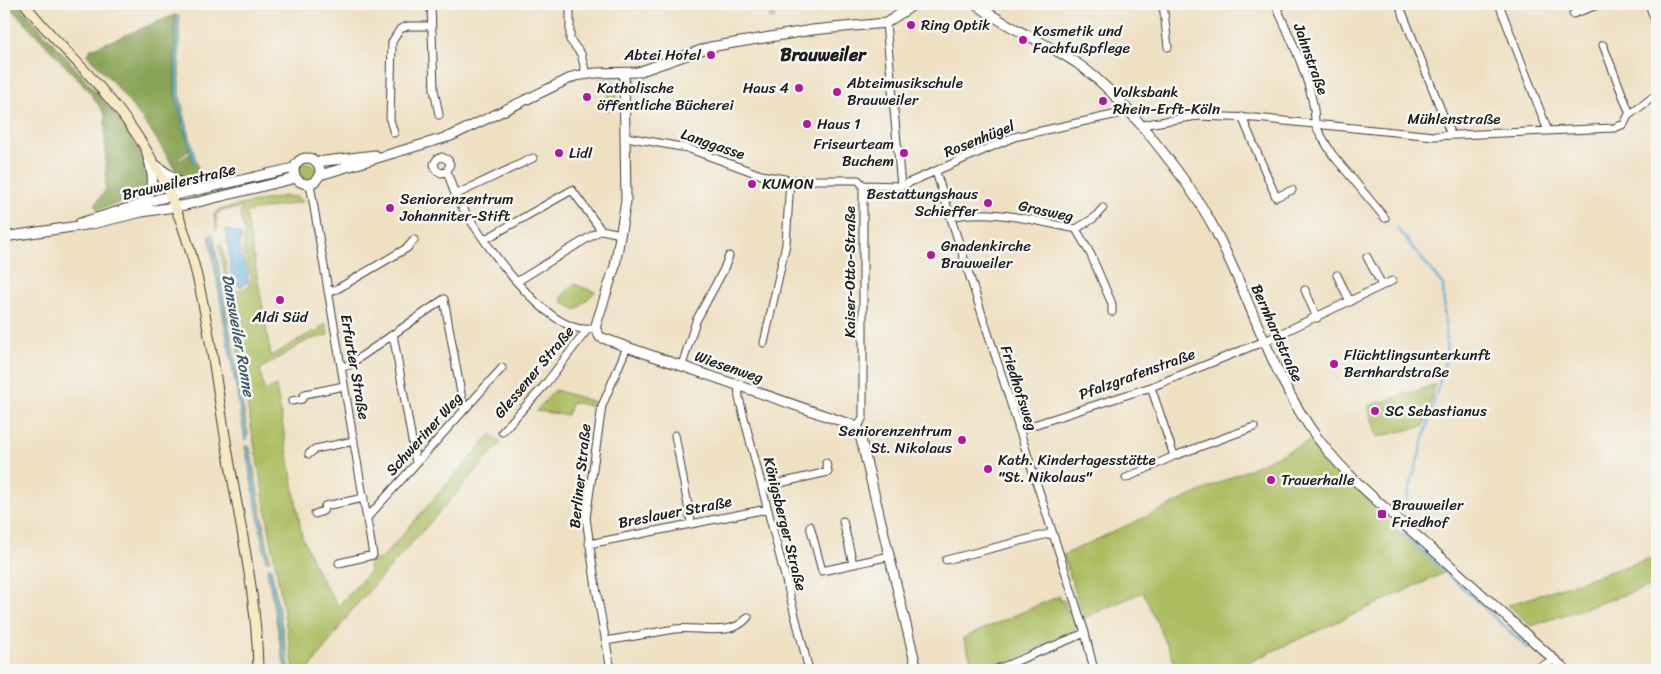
<svg xmlns="http://www.w3.org/2000/svg" width="1661" height="674" font-family="Sriracha,sans-serif">
<style>
.green{fill:#acbd61;stroke:#646c3e}
.forest{fill:#89a457;stroke:#52603a}
.water{fill:#65b2de;stroke:#40677d}
.lines{fill:none;stroke-linecap:round;stroke-linejoin:round}
.stream{stroke:#65b2de;stroke-width:2.5}
.minor-casing{stroke:#3c3935;stroke-width:9}
.tertiary-casing{stroke:#3c3935;stroke-width:11}
.secondary-casing{stroke:#3c3935;stroke-width:11}
.minor{stroke:#fff;stroke-width:7}
.tertiary{stroke:#fff;stroke-width:9}
.secondary{stroke:#f6e9c3;stroke-width:9}
.poi-dot{fill:#b5179e;stroke:#f6f6f2;stroke-width:2}
.labels{text-anchor:middle;stroke-width:5;stroke-linejoin:round;paint-order:stroke}
.poi-label{font-size:15px;fill:#1c1c1c;stroke:#f6f6f2;text-anchor:start}
.street-label{font-size:15px;fill:#1c1c1c;stroke:#f6f6f2}
.water-label{font-size:16px;font-style:italic;fill:#39586a;stroke:#f6f6f2}
.quarter-label{font-size:18px;font-weight:bold;fill:#1c1c1c;stroke:#f6f6f2}
</style>
<rect width="100%" height="100%" fill="#f6f6f2"/>
<filter id="ink" filterUnits="userSpaceOnUse"><feTurbulence type="fractalNoise" baseFrequency=".02" numOctaves="2"/><feDisplacementMap in="SourceGraphic" scale="10" xChannelSelector="R" yChannelSelector="G"/><feConvolveMatrix kernelMatrix="1 2 1 2 8 2 1 2 1" color-interpolation-filters="sRGB"/></filter>
<filter id="wash" filterUnits="userSpaceOnUse"><feTurbulence type="fractalNoise" baseFrequency=".0096" numOctaves="4" result="noise"/><feDisplacementMap in="SourceGraphic" scale="20" xChannelSelector="R" yChannelSelector="G"/><feGaussianBlur stdDeviation="1.12" result="paint"/><feColorMatrix in="noise" values="0 0 0 0 0 0 0 0 0 0 0 0 0 0 0 0 0 1.4 0 .05"/><feComposite in="paint" operator="in"/></filter>
<g filter="url(#wash)">
<rect width="100%" height="100%" fill="#efe0c2"/>
<path class="green" d="M768,4H783L782,14L775,13V18L770,19Z
M175,15L179,16V93L196,161L193,162L175,93Z
M600,79L610,80L616,84L618,107L606,111L610,83L600,82Z
M299 171a8 8 0 1 1 16 0a8 8 0 1 1-16 0Z
M285,196L297,197L303,202L246,212L271,356L314,331L316,333L320,330L319,328L326,324L328,335L308,340L260,369L264,391L276,386L302,536L318,573L338,606L370,571L368,562L381,559L491,434L501,443L352,610L309,670H294L219,244L223,247L229,285L238,291L248,287L252,277L243,253L245,232L240,215L242,208L220,211L216,216L217,230L214,214L221,209Z
M213,235L248,435L245,440L209,236Z
M574,284L595,292L577,310L563,303L562,296Z
M1435,385L1424,426L1377,437L1368,406Z
M555,390L595,402L594,407L572,402L567,415L536,411Z
M1312,440L1399,532L1446,572L1232,670H1178L1143,592L1084,618L1063,555Z
M245,446L250,448L270,560L266,561Z
M1657,556V584L1531,626L1508,605Z
M271,568L290,670H285L267,569Z
M1059,596L1060,601L1064,600L1067,611L1072,610L1077,624L1075,632L989,670H975L963,638Z"/>
<path class="forest" d="M7,4H18L87,81L126,129L149,171L148,187L135,198L99,209L96,208L95,204L106,189L105,114L88,90Z
M175,15V93L190,150L178,159L179,161L191,153L193,162L196,161L201,179L187,178L177,172L152,132L113,82L87,55L91,49Z"/>
<path class="water" d="M226,229L241,234L240,253L248,272V282L241,287L232,282Z"/>
<g class="lines">
<path class="stream" d="M177,19V93L195,162
M1397,228L1443,285L1447,355L1404,509
M211,235L246,439
M247,446L267,560
M1402,532L1529,649
M269,568L287,670"/>
</g>
</g>
<g filter="url(#ink)">
<g class="lines">
<defs>
<path id="minor" d="M431,4L434,89L439,115
M570,4V40L581,54L586,74
M1163,4L1168,47
M1275,4C1290,36 1316,91 1315,125
M1399,4L1451,135
M1499,4L1548,131
M1649,4L1657,26
M1573,14L1600,4
M886,23L901,186
M1603,45L1630,114
M1242,117L1276,197L1292,190
M1315,125L1332,154L1385,218
M1142,128L1147,124L1197,116L1255,118L1434,136L1614,128L1624,124L1628,116L1657,94
M394,133L390,120L392,42L400,29L408,26H431
M626,137L687,148L761,175L790,180H858L863,185
M447,171L441,173L436,170L434,164L437,159L442,157L448,160L450,164L447,171C450,179 452,188 456,196C476,232 549,342 595,328
M936,172L1085,633L1094,670
M310,184L373,555L339,563
M863,185L901,186L1014,137L1122,113L1126,110
M455,195L533,158
M952,217C989,207 1039,222 1076,229L1091,255L1112,304V312
M1076,229L1094,218L1103,208
M484,240L572,190L601,230
M1367,257L1382,285
M1337,275L1350,302
M518,281L601,230L621,234
M1305,290L1317,318
M328,292L337,289L407,248L414,240
M393,334L416,463
M764,343L786,244L790,180
M682,365L696,321L723,271L729,256
M341,367L349,365L444,299L464,410
M738,384L739,398L809,670
M1151,387L1174,456L1254,427
M292,401L302,399L305,394L344,386
M858,427L863,417V185
M1018,430L1151,387L1265,341L1392,281
M502,432L544,386L587,330
M675,435L691,522
M309,454L315,449L354,441
M1126,478L1174,456
M762,487L828,472L826,463
M315,514L323,511L325,506L364,498
M367,518L502,368
M843,521L853,564
M810,526L822,571L890,556
M589,544L767,509
M946,560L1052,533
M606,641C629,637 652,633 675,629C697,626 732,638 748,617
M611,670L596,588L586,518L602,406L627,347
M995,670L1085,633
M1534,670L1554,660"/>
<path id="tertiary" d="M976,4C1006,28 1046,42 1078,64C1122,94 1189,181 1214,228C1251,298 1271,377 1319,440C1351,482 1395,516 1434,551C1478,590 1521,631 1566,670
M624,73L626,201L615,266L595,328L600,337L627,347L858,427L917,670
M294 171a13 13 0 1 1 26 0a13 13 0 1 1-26 0Z
M317,162L375,155
M156,165L181,184L204,189
M320,175L451,136L575,76L596,73L638,72L710,47L812,30L886,23L915,4
M142,202C158,187 152,172 147,153
M80,223L158,199L294,168
M4,237L92,224L142,212L186,205L296,178"/>
<path id="secondary" d="M25,4C48,35 78,61 103,91C123,114 141,139 155,165C204,251 211,357 228,453C240,525 257,597 258,670"/>
</defs>
<use href="#minor" class="minor-casing"/>
<use href="#tertiary" class="tertiary-casing"/>
<use href="#secondary" class="secondary-casing"/>
<use href="#minor" class="minor"/>
<use href="#tertiary" class="tertiary"/>
<use href="#secondary" class="secondary"/>
</g>
</g>
<g class="poi-dot">
<circle cx="911" cy="25" r="5"/>
<circle cx="1023" cy="40" r="5"/>
<circle cx="711" cy="55" r="5"/>
<circle cx="799" cy="88" r="5"/>
<circle cx="837" cy="92" r="5"/>
<circle cx="587" cy="97" r="5"/>
<circle cx="1103" cy="101" r="5"/>
<circle cx="807" cy="124" r="5"/>
<circle cx="559" cy="153" r="5"/>
<circle cx="904" cy="153" r="5"/>
<circle cx="752" cy="184" r="5"/>
<circle cx="988" cy="203" r="5"/>
<circle cx="390" cy="208" r="5"/>
<circle cx="931" cy="255" r="5"/>
<circle cx="280" cy="300" r="5"/>
<circle cx="1334" cy="364" r="5"/>
<circle cx="1375" cy="411" r="5"/>
<circle cx="962" cy="440" r="5"/>
<circle cx="988" cy="469" r="5"/>
<circle cx="1271" cy="480" r="5"/>
<rect x="1377" y="509" width="10" height="10" rx="2.5"/>
</g>
<g class="labels">
<g class="poi-label">
<text x="921" y="30">Ring Optik</text>
<text x="1033" y="36">Kosmetik und<tspan x="1033" dy="17">Fachfußpflege</tspan></text>
<text x="701" y="60" text-anchor="end">Abtei Hotel</text>
<text x="847" y="88">Abteimusikschule<tspan x="847" dy="17">Brauweiler</tspan></text>
<text x="597" y="93">Katholische<tspan x="597" dy="17">öffentliche Bücherei</tspan></text>
<text x="789" y="93" text-anchor="end">Haus 4</text>
<text x="1113" y="97">Volksbank<tspan x="1113" dy="17">Rhein-Erft-Köln</tspan></text>
<text x="817" y="129">Haus 1</text>
<text x="894" y="149" text-anchor="end">Friseurteam<tspan x="894" dy="17">Buchem</tspan></text>
<text x="569" y="158">Lidl</text>
<text x="762" y="189">KUMON</text>
<text x="978" y="199" text-anchor="end">Bestattungshaus<tspan x="978" dy="17">Schieffer</tspan></text>
<text x="400" y="204">Seniorenzentrum<tspan x="400" dy="17">Johanniter-Stift</tspan></text>
<text x="941" y="251">Gnadenkirche<tspan x="941" dy="17">Brauweiler</tspan></text>
<text x="280" y="322" text-anchor="middle">Aldi Süd</text>
<text x="1344" y="360">Flüchtlingsunterkunft<tspan x="1344" dy="17">Bernhardstraße</tspan></text>
<text x="1385" y="416">SC Sebastianus</text>
<text x="952" y="436" text-anchor="end">Seniorenzentrum<tspan x="952" dy="17">St. Nikolaus</tspan></text>
<text x="998" y="465">Kath. Kindertagesstätte<tspan x="998" dy="17">"St. Nikolaus"</tspan></text>
<text x="1281" y="485">Trauerhalle</text>
<text x="1392" y="510">Brauweiler<tspan x="1392" dy="17">Friedhof</tspan></text>
</g>
<g class="street-label">
<text transform="translate(1311 59) rotate(70)" y="5">Jahnstraße</text>
<text x="1454" y="124">Mühlenstraße</text>
<text transform="translate(979 139) rotate(-22)" y="5">Rosenhügel</text>
<text transform="translate(713 144) rotate(19)" y="5">Langgasse</text>
<text transform="translate(179 182) rotate(-13)" y="5">Brauweilerstraße</text>
<text transform="translate(1046 211) rotate(12)" y="5">Grasweg</text>
<text transform="translate(850 272) rotate(-90)" y="5">Kaiser-Otto-Straße</text>
<text transform="translate(1277 333) rotate(66)" y="5">Bernhardstraße</text>
<text transform="translate(355 367) rotate(80)" y="5">Erfurter Straße</text>
<text transform="translate(729 367) rotate(19)" y="5">Wiesenweg</text>
<text transform="translate(534 372) rotate(-50)" y="5">Glessener Straße</text>
<text transform="translate(1137 374) rotate(-20)" y="5">Pfalzgrafenstraße</text>
<text transform="translate(1019 388) rotate(72)" y="5">Friedhofsweg</text>
<text transform="translate(424 434) rotate(-48)" y="5">Schweriner Weg</text>
<text transform="translate(580 476) rotate(-84)" y="5">Berliner Straße</text>
<text transform="translate(675 512) rotate(-11)" y="5">Breslauer Straße</text>
<text transform="translate(785 524) rotate(76)" y="5">Königsberger Straße</text>
</g>
<g class="water-label">
<text transform="translate(239 335) rotate(80)" y="6">Dansweiler Ronne</text>
</g>
<g class="quarter-label">
<text x="823" y="61">Brauweiler</text>
</g>
</g>
<rect width="1661" height="674" fill="none" stroke="#f6f6f2" stroke-width="20"/>
</svg>
